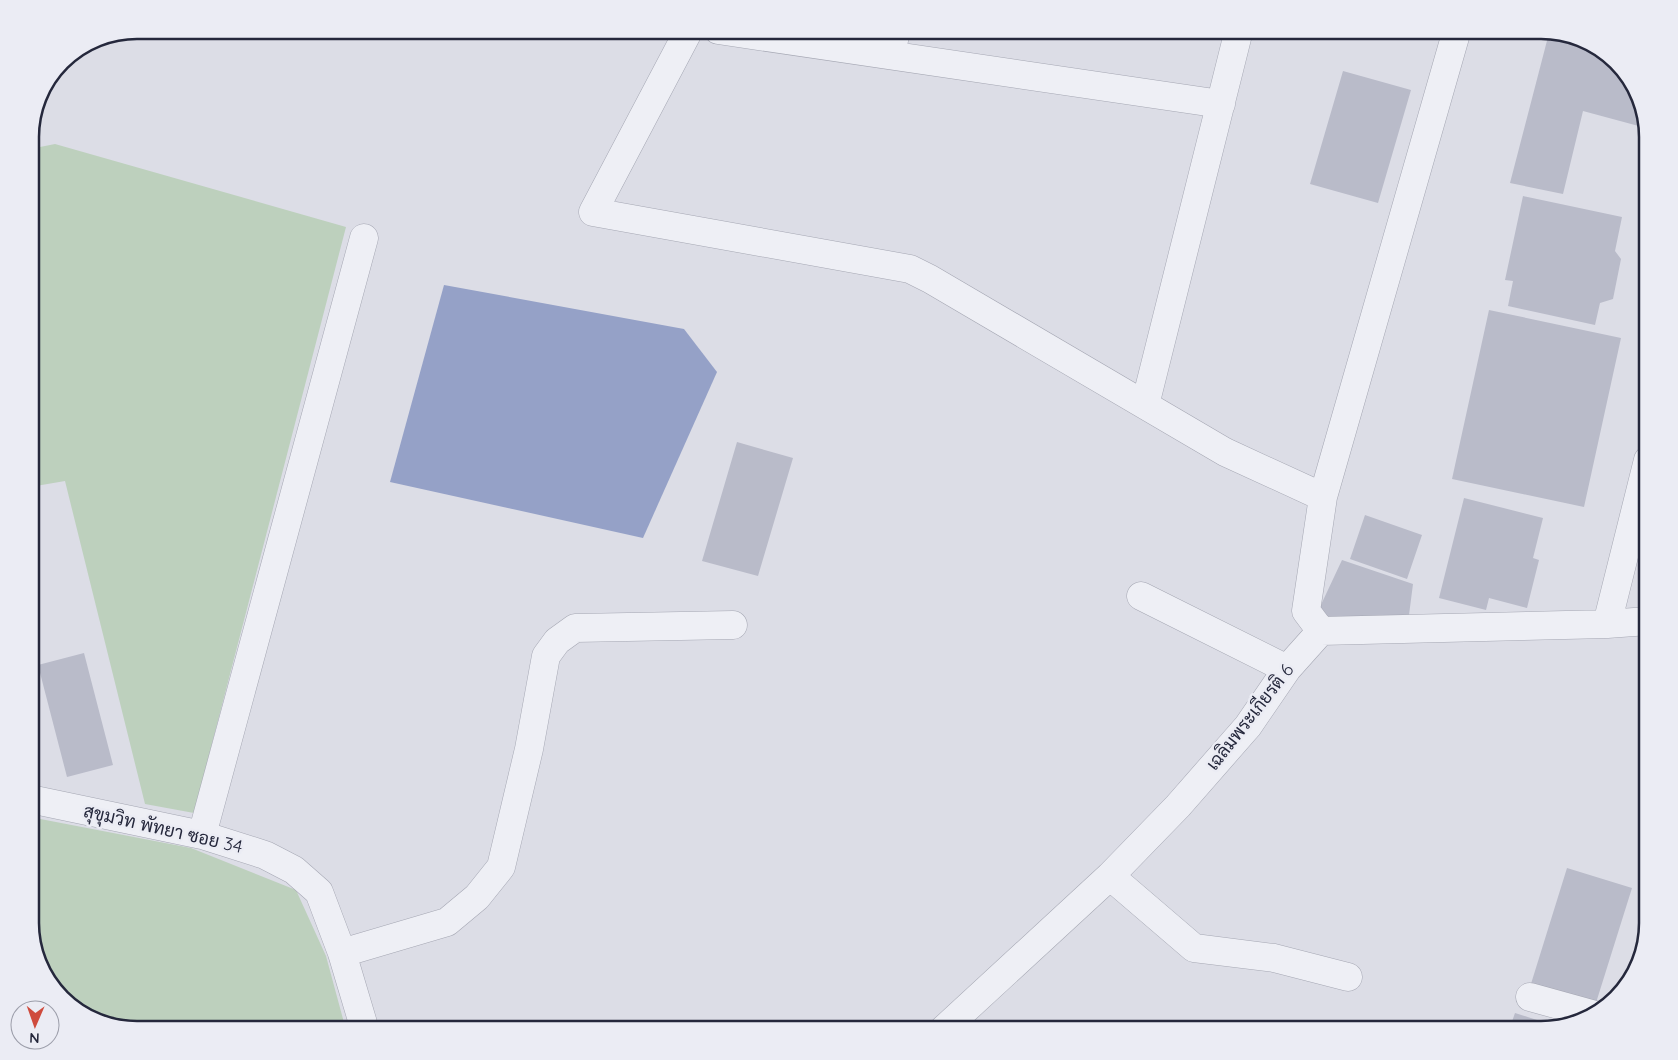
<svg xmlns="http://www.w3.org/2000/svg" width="1678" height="1060" font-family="Quicksand,Sarabun,sans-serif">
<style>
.green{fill:#bdd0bd}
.water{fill:#95a1c7}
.building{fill:#b9bbc9}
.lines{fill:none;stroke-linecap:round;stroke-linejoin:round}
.minor-casing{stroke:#a5a7b3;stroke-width:29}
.minor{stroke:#eeeff5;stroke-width:28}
.labels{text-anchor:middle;stroke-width:5;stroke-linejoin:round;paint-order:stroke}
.street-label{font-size:18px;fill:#25283c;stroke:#ebecf4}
.rim{fill:none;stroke:#25283c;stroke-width:2.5}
</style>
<rect width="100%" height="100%" fill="#dcdde6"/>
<path class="green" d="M55,144L346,227L194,813L145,804L65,481L30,487V149Z
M30,817L191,848L296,890L326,956L346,1030H137L78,1012L44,976L30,930Z"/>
<path class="water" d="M444,285L684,329L717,372L643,538L390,482Z"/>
<path class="building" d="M1549,33L1600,48L1634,84L1646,128L1583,111L1563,194L1510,183Z
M1343,71L1411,90L1378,203L1310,184Z
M1523,196L1622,217L1615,251L1621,259L1613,299L1600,303L1595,325L1508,306L1513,281L1505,280Z
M1489,310L1621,338L1584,507L1452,479Z
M737,442L793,458L758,576L702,561Z
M1464,498L1543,518L1533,558L1539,560L1527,608L1489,598L1486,610L1439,598Z
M1365,515L1422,535L1407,579L1350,559Z
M1342,560L1413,584L1409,615L1329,622L1319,609Z
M84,653L113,765L67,777L38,665Z
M1648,856V878L1642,877Z
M1567,868L1632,888L1595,1006L1530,987Z
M1515,1013L1556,1026L1541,1030H1509Z"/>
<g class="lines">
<defs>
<path id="minor" d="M689,30L593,212L910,269L930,279L1225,452L1323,497
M718,30L1221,104
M891,55L896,30
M1145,405L1239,30
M1141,596L1287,669
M1607,624L1648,460
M1321,631L1306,611L1323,497L1457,30
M30,799L202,835L265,855L294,870L319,892L342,953L365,1030
M202,835L364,238
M1110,876L1194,948L1274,958L1348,977
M342,953L447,922L477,897L501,867L529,749L546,656L557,641L575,628L733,625
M1530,997L1595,1015
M943,1030L1110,876L1178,806L1248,726L1287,669L1321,631L1607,624L1648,621"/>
</defs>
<use href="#minor" class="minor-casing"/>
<use href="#minor" class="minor"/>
</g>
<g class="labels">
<g class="street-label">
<text transform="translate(1250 717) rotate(-52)" y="6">เฉลิมพระเกียรติ 6</text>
<text transform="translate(163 829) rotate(13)" y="6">สุขุมวิท พัทยา ซอย 34</text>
</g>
</g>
<path d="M0 0H1678V1060H0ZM137 39H1541A98 98 0 0 1 1639 137V923A98 98 0 0 1 1541 1021H137A98 98 0 0 1 39 923V137A98 98 0 0 1 137 39Z" fill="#ebecf4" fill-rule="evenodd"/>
<path class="rim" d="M137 39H1541A98 98 0 0 1 1639 137V923A98 98 0 0 1 1541 1021H137A98 98 0 0 1 39 923V137A98 98 0 0 1 137 39Z"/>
<g transform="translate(35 1025) rotate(182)"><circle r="24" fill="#ebecf4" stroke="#9c9eaa"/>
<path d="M0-4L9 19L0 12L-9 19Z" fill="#cf4b3d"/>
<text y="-8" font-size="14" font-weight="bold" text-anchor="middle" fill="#25283c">N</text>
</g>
</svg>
